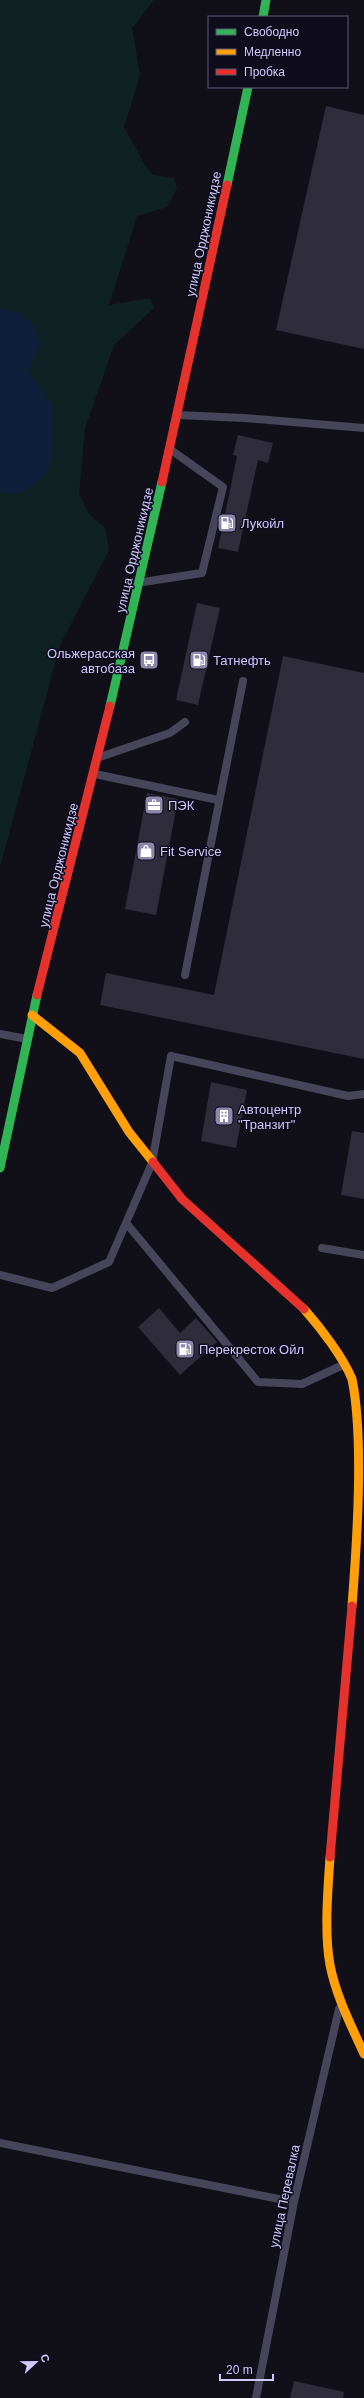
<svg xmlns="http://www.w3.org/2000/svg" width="364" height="2398" font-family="Helvetica,sans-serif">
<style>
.green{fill:#0f2223}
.water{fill:#0d1f3b}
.building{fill:#2f2c3b}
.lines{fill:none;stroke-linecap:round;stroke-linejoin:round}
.lane{stroke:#464559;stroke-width:8}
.fast{stroke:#30b455;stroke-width:9}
.slow{stroke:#ff9f0a;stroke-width:9}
.jam{stroke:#e5322d;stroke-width:9}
.labels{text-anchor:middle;stroke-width:3;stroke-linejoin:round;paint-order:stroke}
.street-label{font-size:13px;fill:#cfc9fc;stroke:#0f0c1c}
.poi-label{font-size:13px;fill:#cfc9fc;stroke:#0f0c1c;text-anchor:start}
</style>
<rect width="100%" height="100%" fill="#111018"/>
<path class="green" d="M0,0H154L132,28L140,75L124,127L146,167L153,175L174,178L177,188L167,207L137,216L109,305L150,298L154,308L114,345L85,428L79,494L89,514L105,528L109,550L60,645L0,867Z"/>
<path class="water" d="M0,309L21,313L33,326L41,342L28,371L54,408L52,456L47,472L24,492L8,494L0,492Z"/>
<path class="building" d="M326,106L364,115V349L276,330Z
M238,435L273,443L268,463L258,460L238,552L218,548L237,456L233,455Z
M197,603L220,608L198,705L176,700Z
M283,656L364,673V1059L100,1005L106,973L214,995Z
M147,793L178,799L156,915L125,909Z
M211,1082L247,1090L236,1148L201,1141Z
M352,1131L364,1133V1199L341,1195Z
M159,1308L180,1333L196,1318L217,1342L180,1375L138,1327Z
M294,2381L344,2392L343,2398H290Z"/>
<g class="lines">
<path class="lane" d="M178,415L244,418L364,428
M143,582L202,573L223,487L171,450
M100,757L170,733L185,722
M95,774L218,800
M185,975L243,681
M0,1034L27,1039
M127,1224L258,1382L302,1384L343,1365
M322,1248L364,1255
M0,1275L52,1288L109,1262L152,1163L171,1056L348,1096L364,1094
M0,2143L294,2202
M256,2398L294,2202L339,2009"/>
<path class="fast" d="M263,17L266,0
M227,185L248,87
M110,706L162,482
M0,1168L37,995"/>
<path class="slow" d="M32,1015L80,1053L129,1132L153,1162
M304,1309C320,1327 343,1357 352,1379C364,1438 357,1542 352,1606
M330,1857C328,1889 324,1932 330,1965C336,1996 351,2025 364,2054"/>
<path class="jam" d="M162,482L227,185
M37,995L110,706
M153,1162L182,1199L304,1309
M330,1857L352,1606"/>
</g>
<defs>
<symbol id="fuel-square" viewBox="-11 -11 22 22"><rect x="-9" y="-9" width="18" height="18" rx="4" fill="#8c88ac" stroke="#0f0c1c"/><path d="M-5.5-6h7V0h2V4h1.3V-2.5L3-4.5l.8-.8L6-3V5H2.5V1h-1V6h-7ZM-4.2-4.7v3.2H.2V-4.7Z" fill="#fff"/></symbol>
<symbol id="bus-square" viewBox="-11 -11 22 22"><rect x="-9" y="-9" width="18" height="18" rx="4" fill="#8c88ac" stroke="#0f0c1c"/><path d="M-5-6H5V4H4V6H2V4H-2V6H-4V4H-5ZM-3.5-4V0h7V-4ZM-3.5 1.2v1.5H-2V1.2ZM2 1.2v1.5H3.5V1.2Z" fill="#fff"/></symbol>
<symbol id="office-square" viewBox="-11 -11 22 22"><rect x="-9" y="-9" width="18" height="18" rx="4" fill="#8c88ac" stroke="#0f0c1c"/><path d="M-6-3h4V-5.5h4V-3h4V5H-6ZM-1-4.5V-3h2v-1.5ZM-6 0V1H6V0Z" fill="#fff"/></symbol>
<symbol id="shop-square" viewBox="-11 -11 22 22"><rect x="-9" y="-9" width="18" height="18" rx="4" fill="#8c88ac" stroke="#0f0c1c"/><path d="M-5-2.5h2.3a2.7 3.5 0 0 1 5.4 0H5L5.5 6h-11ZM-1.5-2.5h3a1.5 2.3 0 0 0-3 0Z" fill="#fff"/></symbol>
<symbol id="building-square" viewBox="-11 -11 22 22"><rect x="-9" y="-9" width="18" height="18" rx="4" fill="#8c88ac" stroke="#0f0c1c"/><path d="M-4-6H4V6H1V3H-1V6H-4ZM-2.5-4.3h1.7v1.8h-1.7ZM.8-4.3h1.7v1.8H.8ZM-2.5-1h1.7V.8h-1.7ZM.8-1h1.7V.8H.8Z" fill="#fff"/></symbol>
</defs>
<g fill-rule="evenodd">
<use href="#fuel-square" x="216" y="512" width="22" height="22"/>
<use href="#bus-square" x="138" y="649" width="22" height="22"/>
<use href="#fuel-square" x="188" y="649" width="22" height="22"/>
<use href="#office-square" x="143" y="794" width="22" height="22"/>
<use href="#shop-square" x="135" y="840" width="22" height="22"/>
<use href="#building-square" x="213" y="1105" width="22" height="22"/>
<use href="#fuel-square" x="174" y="1338" width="22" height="22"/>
</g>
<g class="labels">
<g class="street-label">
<text transform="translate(203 234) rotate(-78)" y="5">улица Орджоникидзе</text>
<text transform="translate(134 550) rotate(-77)" y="5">улица Орджоникидзе</text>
<text transform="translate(58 865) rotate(-76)" y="5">улица Орджоникидзе</text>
<text transform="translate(284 2196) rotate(-78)" y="5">улица Перевалка</text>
</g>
<g class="poi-label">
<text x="241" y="528">Лукойл</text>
<text x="135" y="658" text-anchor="end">Ольжерасская<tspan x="135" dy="15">автобаза</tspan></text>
<text x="213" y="665">Татнефть</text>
<text x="168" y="810">ПЭК</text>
<text x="160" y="856">Fit Service</text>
<text x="238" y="1114">Автоцентр<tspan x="238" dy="15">"Транзит"</tspan></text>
<text x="199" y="1354">Перекресток Ойл</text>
</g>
</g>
<rect x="208" y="16" width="140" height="72" fill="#0f0c1c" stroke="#5c5876"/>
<rect x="216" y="29" width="20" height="6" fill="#30b455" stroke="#5c5876"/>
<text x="244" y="36" font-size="12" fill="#cfc9fc">Свободно</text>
<rect x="216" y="49" width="20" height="6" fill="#ff9f0a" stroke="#5c5876"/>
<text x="244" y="56" font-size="12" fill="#cfc9fc">Медленно</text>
<rect x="216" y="69" width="20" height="6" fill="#e5322d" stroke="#5c5876"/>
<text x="244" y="76" font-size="12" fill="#cfc9fc">Пробка</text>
<g transform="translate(36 2362) rotate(68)" stroke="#0f0c1c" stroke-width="3" paint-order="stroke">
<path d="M0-3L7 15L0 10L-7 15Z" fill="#cfc9fc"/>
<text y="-6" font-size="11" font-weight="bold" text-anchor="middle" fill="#cfc9fc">С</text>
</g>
<path d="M220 2374v6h53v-6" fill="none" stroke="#cfc9fc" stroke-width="2"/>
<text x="226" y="2374" font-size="12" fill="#cfc9fc" stroke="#0f0c1c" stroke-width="3" paint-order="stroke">20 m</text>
</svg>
